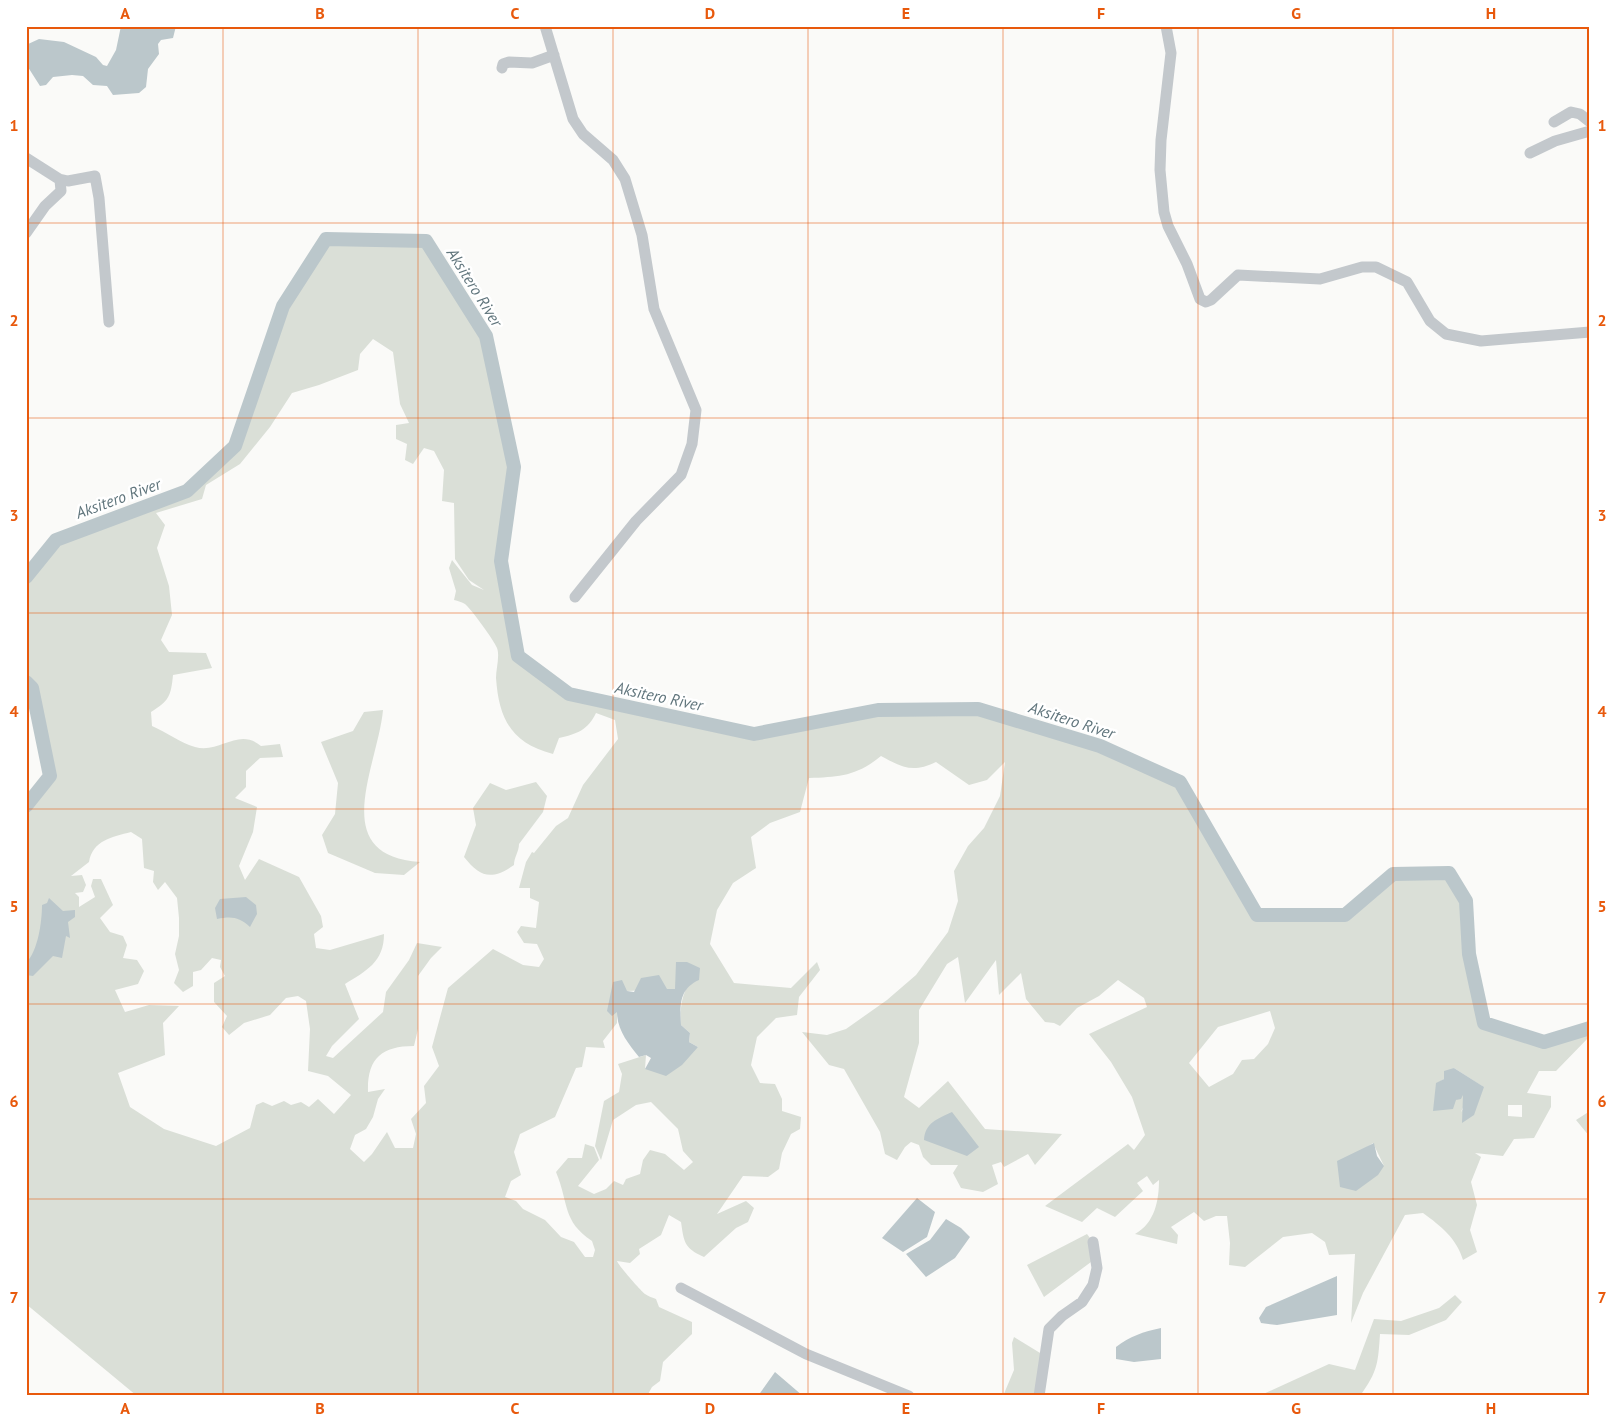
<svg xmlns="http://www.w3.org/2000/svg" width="1616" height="1422" font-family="'PT Sans',sans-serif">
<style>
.green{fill:#dadfd7;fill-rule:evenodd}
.water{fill:#bbc7cb}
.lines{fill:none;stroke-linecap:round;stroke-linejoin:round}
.river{stroke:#bbc7cb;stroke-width:14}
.minor{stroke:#c3c8cc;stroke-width:11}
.grid{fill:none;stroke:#e8590c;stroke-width:1;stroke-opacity:0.55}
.labels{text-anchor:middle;stroke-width:5;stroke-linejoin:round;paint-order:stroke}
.water-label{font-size:16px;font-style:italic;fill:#60757c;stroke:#fff}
.neatline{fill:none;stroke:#e8590c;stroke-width:2}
.grid-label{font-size:16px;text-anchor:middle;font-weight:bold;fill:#e8590c}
</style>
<rect width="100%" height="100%" fill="#fafaf8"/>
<path class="green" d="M326,239L426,241L486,336L514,467L501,562L518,656L569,694L754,734L878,710L978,709L1100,746L1180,782L1254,916L1344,915L1393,874L1449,873L1466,901L1469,954L1487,1025L1544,1042L1590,1028V1036L1556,1071H1539L1527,1093L1551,1096V1107L1534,1138L1514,1139L1503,1156L1475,1153L1481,1157L1471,1182L1477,1205L1470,1230L1477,1252L1463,1260C1457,1239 1441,1226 1423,1213L1405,1215L1363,1293L1351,1323L1355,1254L1329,1255L1325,1242L1312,1233L1283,1237L1245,1267L1229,1265L1230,1243L1227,1216H1216L1204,1221L1194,1212L1171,1227L1178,1235L1177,1244L1135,1234C1155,1223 1159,1200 1159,1180L1153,1185L1147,1176L1137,1183L1143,1191L1115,1217L1097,1208L1082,1222L1045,1206L1128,1144L1134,1150L1145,1135L1132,1097L1111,1062L1089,1034L1147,1007L1144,998L1118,980L1099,996L1077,1008L1060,1026L1054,1023L1045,1022L1026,999L1021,973L999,995L996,960L965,1003L958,957L947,964L919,1010V1043L904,1097L919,1108L948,1081L985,1129L1062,1134L1035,1165L1028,1154L1004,1167L1001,1162L992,1165L998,1184L983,1192L961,1188L953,1173L958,1165H931L923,1157L919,1145L911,1142L905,1147L897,1160L885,1154L880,1132L844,1069L829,1065L802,1032L827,1035L846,1029L887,1000L916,975L948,932L958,901L954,871L968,846L984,828L1000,796L1005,762L987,780L969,785L936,762C913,773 903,768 881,756C857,776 839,777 809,778L800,812L770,823L751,837L756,868L733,883L717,910L710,944L734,983L791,988L817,962L820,970L799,997L797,1015L776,1018L757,1037L751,1065L760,1083L775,1084L782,1099V1111L801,1117L800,1129L791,1134L782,1153L779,1169L768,1177L743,1176L717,1214L746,1201L754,1208L748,1222L736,1228L704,1257C684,1248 684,1242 681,1222L669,1215L661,1235L639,1249L640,1254L630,1263L617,1261C618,1265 641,1291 645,1294C648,1296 653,1298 656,1299L659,1307L692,1322V1334L663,1362L660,1381L652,1387L647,1396H137L26,1304V806L50,776L32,688L26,682V577L56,540L187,491L235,446L283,306ZM373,339L393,352L400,404L409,423L396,425V439L407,444L405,460L413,464L424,448L434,451L444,470L442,501L454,503L455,559L469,580L484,590L472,585L452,560L449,568L456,591L454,600C458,601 462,602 465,604C471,609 494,640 497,648C500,656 496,669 496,678C499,719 511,743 553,754L559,738C577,734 588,730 596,713L615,720L618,739L583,785L568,818L556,826L534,853L532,852L526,862L519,888H530V898L539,902L536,928L521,926L517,932L524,943L537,944L544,959L539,967L523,965L493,949L448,988L432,1047L439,1066L424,1086L426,1103L411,1119L416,1134L413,1148H395L387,1132L372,1154L364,1162L350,1149L355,1135L366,1129L373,1117L378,1099L385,1089L368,1092C367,1059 381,1046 414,1046L418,1029V976L431,958L442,947L417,943L409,960L386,992L383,1012L333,1058L326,1056L332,1046L359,1019L345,984C366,971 384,962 384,934L330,950L316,948L314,934L323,927L321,916L299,877L259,859L245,880L239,866L253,832L257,807L235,798L246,787V771L260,758L283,757L280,744L261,746C238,727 220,754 195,747C181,743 166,732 152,726L151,712C169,701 171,696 173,675L212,668L206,653L169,652L161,640L172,615L169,586L157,548L165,525L156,513L202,499L206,485L240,464L270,427L292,393L319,385L358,370L360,354ZM131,832L142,839L144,868L154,871L153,882L158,890L165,882L177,898L179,918V936L175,954L179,970L174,983L183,992L193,986V972L201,970L212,958L221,960L220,967L225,976L214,983V1002L227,1016L222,1027L229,1035L244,1023L270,1015L286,998L298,996L306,1001L310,1029L308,1071L328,1076L351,1095L334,1114L318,1099L309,1107L301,1102L291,1105L284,1101L272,1106L263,1102L256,1105L250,1128L216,1146L164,1129L130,1107L118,1073L165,1055L163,1023L179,1006L149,1005L125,1012L115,990L138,984L144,971L137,960L123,958L127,945L123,936L110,932L100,918L113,905L101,879H93L91,886L95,897L79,907V897L75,893L83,892L86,885L82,875L71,876L89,862C93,840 112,837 131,832ZM688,985C681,998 680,1010 681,1025L690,1033L689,1042L698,1047L645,1069L646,1055L618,1064L622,1074L619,1092L604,1101L595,1146L601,1160L613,1120L636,1105L651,1102L678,1129L683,1151L693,1162L684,1170L665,1154L650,1150L643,1160L640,1174L626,1179L623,1185L614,1181L606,1189L594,1194L578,1186L599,1160L594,1147L585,1144L582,1158H568L556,1172C569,1203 562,1221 592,1241L595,1250L593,1257H585L574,1242L561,1237L545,1220L523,1209L516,1201L505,1197L511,1181L521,1175L514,1152L520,1134L555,1117L576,1068L582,1067L586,1047L605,1048L603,1041L617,1023V1012L627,991L675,989ZM1270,1011L1275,1028L1268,1044L1254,1059L1242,1060L1233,1074L1209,1087L1189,1063L1218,1027ZM1454,1068L1482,1086L1461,1112L1465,1103L1463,1094L1456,1100L1436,1084L1444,1079ZM1508,1105H1522V1117L1508,1116ZM1373,1143L1384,1166L1364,1149Z
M383,710C378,766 326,856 420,862L404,875L375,873L328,853L322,835L335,814L338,783L321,742L353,731L364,712Z
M536,782L547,796L543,812L519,844C519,852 514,857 514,865C491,881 480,877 464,857L476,825L473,808L490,783L506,790Z
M1590,1111V1137L1576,1120Z
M1087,1234L1093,1242L1095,1259L1044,1297L1027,1265Z
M1455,1295L1462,1302L1446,1320L1409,1335L1380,1334C1378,1363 1378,1371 1360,1396H1259L1329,1364L1355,1370L1374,1319L1401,1321L1439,1308Z
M1014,1337L1045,1356L1039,1396H1003L1014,1370L1012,1343Z"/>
<path class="water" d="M121,26H176L173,38L161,40L158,44L159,54L148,69L146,87L139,93L113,95L107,86L93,85L83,76L72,75L53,77L46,85L40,86L26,64V45L39,39L64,42L96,57L103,65L107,66L116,50Z
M246,897L256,905L257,914L250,927C239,917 232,916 217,919L215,908L220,899Z
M49,898L63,911L75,910V917L68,922L70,938L66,936L62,958L53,956L33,976L26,975V963C38,951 42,922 42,905L47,903Z
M676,962H687L700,968L699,980C679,989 680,1005 681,1025L690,1033L689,1042L698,1047L682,1065L666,1076L645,1069L651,1058L646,1055L639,1057C628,1043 617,1030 617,1012L612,1016L607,1011L613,982L622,980L627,991L634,992L641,978L659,975L667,989H675Z
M1454,1068L1484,1087L1474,1115L1462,1123L1463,1095L1461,1099L1456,1100L1453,1109L1433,1111L1436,1083L1444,1079V1071Z
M952,1112L979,1147L967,1156L924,1140C925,1123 937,1119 952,1112Z
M1374,1143L1377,1156L1384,1166L1378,1175L1356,1191L1340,1187L1337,1161Z
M917,1198L935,1212L927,1237L903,1252L882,1238Z
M946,1219L961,1228L970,1237L955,1258L926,1277L906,1254L930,1240Z
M1337,1276V1315L1277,1325L1261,1323L1259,1318L1266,1307Z
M1161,1328V1359L1134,1362L1116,1359V1347C1130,1336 1143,1332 1161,1328Z
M775,1372L803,1396H758Z"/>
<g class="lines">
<path class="river" d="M26,577L56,540L187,491L235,446L283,306L326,239L426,241L486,336L514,467L501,561L518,656L569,694L754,734L878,710L978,709L1100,746L1180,782L1257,915H1345L1393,874L1449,873L1466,901L1469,954L1484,1023L1544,1042L1590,1028
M26,682L32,688L50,776L26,806"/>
<path class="minor" d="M545,26L573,119L583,134L613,160L625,179L642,235L654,309L696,410L692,444L681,475L636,521L575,597
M1166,26L1171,53L1161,140L1160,170L1164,212L1168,226L1187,264L1200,299L1206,302L1211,300L1238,275L1320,279L1362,267H1376L1407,282L1430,321L1446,334L1481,341L1590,332
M502,68L503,64L509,62L532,63L554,55
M1554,122L1571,112L1580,114L1590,122
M1530,153L1555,141L1590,131
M26,158L59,179L68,181L95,176L99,198L109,322
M26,233L45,206L61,191L60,180
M681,1288L806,1354L909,1396
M1039,1396L1049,1329L1062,1316L1082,1302L1093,1285L1097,1268L1093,1242"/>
</g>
<path class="grid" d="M223,26V1396M418,26V1396M613,26V1396M808,26V1396M1003,26V1396M1198,26V1396M1393,26V1396M26,223H1590M26,418H1590M26,613H1590M26,809H1590M26,1004H1590M26,1199H1590"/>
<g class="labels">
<g class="water-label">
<text transform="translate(475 287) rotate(58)" y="6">Aksitero River</text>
<text transform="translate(118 498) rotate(-20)" y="6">Aksitero River</text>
<text transform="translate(659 696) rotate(12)" y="6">Aksitero River</text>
<text transform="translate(1072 720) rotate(18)" y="6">Aksitero River</text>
</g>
</g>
<rect width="1616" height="1422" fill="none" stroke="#ffffff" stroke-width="55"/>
<rect x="28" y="28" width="1560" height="1366" class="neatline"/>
<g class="grid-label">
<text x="125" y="19">A</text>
<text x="320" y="19">B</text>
<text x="515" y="19">C</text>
<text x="710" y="19">D</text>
<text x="906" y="19">E</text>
<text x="1101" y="19">F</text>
<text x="1296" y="19">G</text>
<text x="1491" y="19">H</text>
<text x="14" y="131">1</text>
<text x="1602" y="131">1</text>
<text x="14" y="326">2</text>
<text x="1602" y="326">2</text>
<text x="14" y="521">3</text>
<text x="1602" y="521">3</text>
<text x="14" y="717">4</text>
<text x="1602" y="717">4</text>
<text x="14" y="912">5</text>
<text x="1602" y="912">5</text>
<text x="14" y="1107">6</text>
<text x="1602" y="1107">6</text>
<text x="14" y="1303">7</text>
<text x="1602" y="1303">7</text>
<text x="125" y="1414">A</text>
<text x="320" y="1414">B</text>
<text x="515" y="1414">C</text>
<text x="710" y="1414">D</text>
<text x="906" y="1414">E</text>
<text x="1101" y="1414">F</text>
<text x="1296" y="1414">G</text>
<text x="1491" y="1414">H</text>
</g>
</svg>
